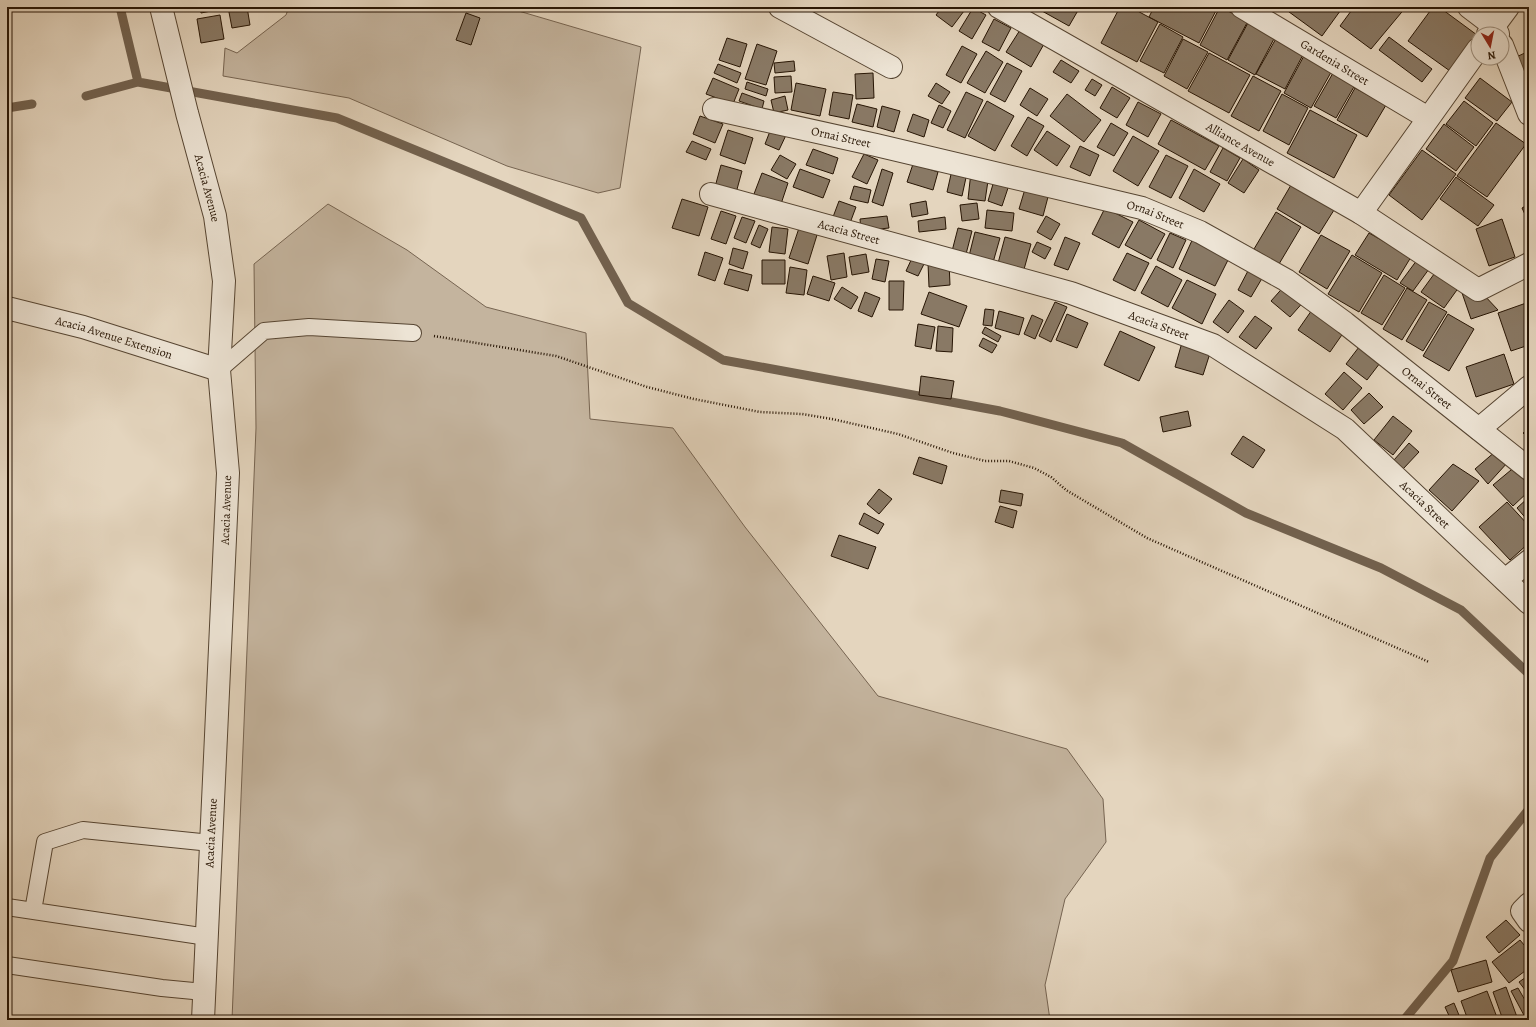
<svg xmlns="http://www.w3.org/2000/svg" width="1536" height="1027" font-family="Alegreya,serif">
<style>
.green{fill:#c4b49e;stroke:#766451}
.lines{fill:none;stroke-linecap:round;stroke-linejoin:round}
.stream{stroke:#72614e;stroke-width:9}
.building{fill:#897965;stroke:#271504}
.service-casing{stroke:#564532;stroke-width:18}
.minor-casing{stroke:#564532;stroke-width:24}
.tertiary-casing{stroke:#564532;stroke-width:24}
.path{stroke:#271504;stroke-width:2.5;stroke-dasharray:1 2;stroke-linecap:butt}
.service{stroke:#ede4d5;stroke-width:16}
.minor{stroke:#ede4d5;stroke-width:22}
.tertiary{stroke:#ede4d5;stroke-width:22}
.labels{text-anchor:middle;stroke-width:3;stroke-linejoin:round;paint-order:stroke}
.street-label{font-size:12px;fill:#271504;stroke:#ede4d5}
</style>
<rect width="100%" height="100%" fill="#e4d5be"/>
<filter id="stains"><feTurbulence type="fractalNoise" baseFrequency=".005" numOctaves="4"/><feColorMatrix values="0 0 0 0 .2 0 0 0 0 .09 0 0 0 0 .02 0 0 0 .5 -.17"/></filter>
<radialGradient id="worn" r=".72"><stop offset=".6" stop-color="#630" stop-opacity="0"/><stop offset="1" stop-color="#630" stop-opacity=".3"/></radialGradient>
<path class="green" d="M289,7H505L641,47L620,188L598,193L507,166L349,98L223,76L225,48L237,53L286,15Z
M328,204L407,250L486,307L586,333L590,419L673,428L745,527L878,696L1067,749L1103,799L1106,842L1065,899L1045,985L1050,1020H232L256,428L254,264Z"/>
<g class="lines">
<path class="stream" d="M120,7L138,82L337,118L581,218L628,303L723,360L1000,411L1122,443L1246,513L1381,568L1461,610L1529,674
M86,96L138,82
M7,108L32,104
M1404,1020L1453,961L1490,858L1529,809"/>
</g>
<path class="building" d="M200,7H226V8L201,13Z
M228,7H247L250,25L232,28Z
M942,7H967L952,27L936,15Z
M1044,7H1080L1069,26L1042,11Z
M1120,7H1130L1158,22L1137,62L1101,43Z
M1139,7H1151L1148,12Z
M1154,7H1218L1199,43L1149,17Z
M1220,7L1248,21L1227,60L1200,45Z
M1287,7H1343L1322,36L1285,9Z
M1354,7H1406L1371,49L1340,26Z
M1433,7H1439L1477,35L1450,71L1408,41Z
M973,8L986,15L972,39L959,31Z
M466,13L480,18L471,45L456,40Z
M220,15L224,39L201,43L197,19Z
M994,19L1011,28L999,51L982,42Z
M1249,21L1276,35L1255,75L1228,60Z
M1160,24L1183,37L1164,73L1140,61Z
M1020,30L1044,44L1031,67L1006,52Z
M1278,35L1306,49L1285,89L1256,74Z
M1389,37L1432,69L1422,82L1379,50Z
M727,38L747,44L740,67L719,60Z
M1183,39L1208,52L1187,89L1164,76Z
M757,44L777,51L766,85L745,79Z
M962,46L977,54L961,83L946,75Z
M986,51L1003,62L985,93L967,83Z
M1529,51V72L1518,77L1510,60Z
M1306,52L1334,67L1311,108L1284,93Z
M1209,53L1250,75L1229,113L1188,91Z
M1061,60L1079,71L1071,83L1053,72Z
M794,61L795,71L775,73L774,63Z
M1007,63L1022,71L1005,102L990,94Z
M718,64L741,73L737,83L714,73Z
M873,73L874,98L856,99L855,74Z
M1333,73L1355,85L1336,118L1314,106Z
M791,76L792,92L775,93L774,77Z
M1253,76L1281,91L1259,131L1231,116Z
M713,78L739,89L733,104L706,94Z
M1480,78L1512,102L1497,121L1465,98Z
M1092,79L1102,85L1095,96L1085,90Z
M747,82L768,89L766,96L745,89Z
M796,83L826,89L820,116L791,110Z
M936,83L950,92L942,104L928,96Z
M1112,87L1130,98L1117,118L1100,108Z
M1030,88L1048,99L1037,116L1020,105Z
M1355,88L1386,105L1367,137L1337,120Z
M833,92L853,95L849,119L829,115Z
M966,92L983,100L965,138L947,130Z
M742,93L764,101L762,109L739,101Z
M1067,94L1101,120L1084,142L1050,116Z
M1282,94L1308,108L1289,145L1263,131Z
M785,96L788,110L774,113L771,100Z
M987,101L1014,116L995,151L968,136Z
M1464,101L1493,123L1476,146L1446,124Z
M1138,102L1161,114L1148,137L1126,125Z
M857,104L877,109L873,127L852,122Z
M939,105L951,111L943,128L931,123Z
M882,106L900,111L894,132L877,127Z
M1310,110L1357,135L1334,178L1287,153Z
M913,114L929,120L924,137L907,131Z
M700,116L723,124L715,143L693,134Z
M1028,117L1044,126L1027,156L1011,146Z
M1171,120L1219,146L1205,170L1158,144Z
M1111,123L1128,133L1114,156L1097,147Z
M1496,123L1526,144L1487,197L1457,176Z
M1444,124L1474,147L1456,171L1426,149Z
M772,126L787,133L779,150L765,144Z
M728,130L753,138L745,164L720,155Z
M1047,131L1070,146L1057,166L1034,150Z
M1133,136L1159,151L1138,186L1113,171Z
M692,141L711,149L706,160L686,152Z
M1080,146L1099,155L1090,176L1070,167Z
M1223,148L1240,158L1227,181L1210,172Z
M813,149L838,158L833,174L806,165Z
M1422,150L1456,174L1422,220L1389,195Z
M864,154L878,160L867,184L852,177Z
M780,155L796,164L787,179L771,170Z
M1166,155L1188,166L1171,198L1149,187Z
M1243,159L1259,170L1244,193L1228,183Z
M913,164L938,172L933,190L907,182Z
M721,165L742,171L736,193L715,187Z
M800,169L830,180L823,198L793,187Z
M882,169L893,173L883,206L872,202Z
M1194,169L1220,184L1204,212L1179,198Z
M952,170L967,173L962,196L947,192Z
M971,172L989,174L985,201L968,199Z
M762,173L788,183L781,204L754,194Z
M996,174L1011,179L1002,206L988,201Z
M1456,177L1494,205L1478,226L1440,199Z
M1291,185L1334,210L1319,234L1277,209Z
M854,186L871,190L868,203L850,199Z
M1025,189L1048,197L1043,216L1019,209Z
M682,199L708,207L699,236L672,228Z
M839,201L856,207L850,223L833,217Z
M926,201L928,214L912,217L910,204Z
M977,203L979,219L962,221L960,205Z
M1529,204V223L1522,208Z
M1105,208L1133,222L1119,248L1092,234Z
M987,210L1014,213L1012,231L985,228Z
M721,211L736,216L726,244L711,239Z
M1276,212L1301,227L1279,264L1254,249Z
M887,216L889,228L861,231L860,219Z
M1046,216L1060,224L1051,240L1037,232Z
M742,217L755,221L746,243L734,238Z
M945,217L946,229L919,232L918,221Z
M1502,219L1515,257L1489,266L1476,229Z
M1139,220L1165,234L1151,259L1125,245Z
M759,225L768,229L760,248L751,244Z
M772,227L788,229L785,254L769,252Z
M799,228L817,235L808,264L789,258Z
M958,228L972,231L965,258L951,255Z
M975,232L1000,238L992,266L968,260Z
M1170,233L1186,240L1173,268L1157,260Z
M1369,233L1411,257L1397,280L1355,255Z
M1321,235L1350,251L1327,289L1299,272Z
M1194,236L1231,254L1215,286L1179,269Z
M1005,237L1031,244L1023,273L997,267Z
M1065,237L1080,243L1068,270L1054,265Z
M1037,242L1051,248L1045,259L1032,252Z
M733,248L748,252L743,269L729,264Z
M705,252L723,258L715,281L698,275Z
M844,253L847,277L831,280L827,256Z
M1127,253L1149,263L1135,291L1113,280Z
M866,254L869,272L852,275L849,257Z
M1352,255L1382,273L1359,312L1328,294Z
M913,256L925,262L918,276L906,271Z
M876,259L889,261L885,282L872,279Z
M762,260H785V284H762Z
M1417,260L1429,269L1413,291L1400,283Z
M949,262L950,285L929,287L928,263Z
M1156,266L1182,280L1168,307L1141,293Z
M790,267L807,270L804,295L786,293Z
M1250,267L1264,275L1251,297L1238,290Z
M729,269L752,275L748,291L724,284Z
M1437,270L1459,287L1444,308L1421,292Z
M1384,275L1405,288L1382,325L1361,313Z
M813,276L835,283L829,301L807,294Z
M1187,280L1216,294L1202,324L1172,308Z
M889,281H904L903,310H889Z
M1287,283L1306,299L1290,317L1271,301Z
M842,287L858,297L851,309L834,299Z
M1407,288L1427,300L1402,340L1383,329Z
M1461,290L1483,294L1498,310L1471,319Z
M865,292L880,298L872,317L858,311Z
M929,292L967,306L959,327L921,314Z
M1229,300L1244,311L1228,333L1213,322Z
M1055,302L1067,307L1051,342L1039,336Z
M1429,302L1447,312L1423,351L1406,341Z
M1529,302V345L1511,351L1498,313Z
M1314,307L1346,329L1330,352L1298,330Z
M985,309L994,310L992,326L983,325Z
M999,311L1024,318L1019,335L995,328Z
M1067,314L1088,323L1077,348L1056,340Z
M1448,314L1474,329L1449,371L1423,356Z
M1032,315L1043,320L1035,339L1024,334Z
M1255,316L1272,328L1256,349L1239,337Z
M918,324L935,327L931,349L915,346Z
M938,326L953,328L952,352L936,351Z
M985,327L1001,336L998,342L982,333Z
M1120,331L1155,347L1139,381L1104,365Z
M983,338L997,345L992,353L979,346Z
M1183,339L1212,347L1203,375L1175,367Z
M1359,347L1380,363L1367,380L1346,364Z
M1504,354L1514,384L1476,397L1466,367Z
M1344,372L1362,388L1343,410L1325,394Z
M921,376L954,381L951,399L919,395Z
M1369,393L1383,407L1364,424L1351,410Z
M1188,411L1191,426L1163,432L1160,417Z
M1393,416L1412,431L1393,455L1374,440Z
M1529,428V439L1523,433Z
M1243,436L1265,450L1253,468L1231,454Z
M1409,443L1419,452L1403,469L1394,460Z
M1496,451L1508,462L1488,484L1475,469Z
M919,457L947,466L942,484L913,474Z
M1453,464L1479,481L1452,511L1429,490Z
M1517,465L1529,474V491L1513,506L1493,485Z
M879,489L892,499L879,514L867,504Z
M1001,490L1023,494L1021,506L999,502Z
M1529,497V522L1517,508Z
M1507,502L1529,526V543L1510,560L1479,527Z
M1000,506L1017,511L1013,528L995,522Z
M864,513L884,524L878,534L859,524Z
M839,535L876,547L868,569L831,556Z
M1506,920L1520,935L1499,953L1486,937Z
M1520,940L1529,951V968L1509,983L1492,962Z
M1486,960L1492,982L1458,992L1451,970Z
M1529,975V995L1519,982Z
M1506,987L1517,1017L1510,1020H1503L1493,992Z
M1518,988L1529,1007V1017L1526,1019L1511,991Z
M1487,991L1498,1020H1468L1461,1001Z
M1454,1003L1461,1020H1451L1445,1007Z
M1441,1016L1443,1020H1431V1019Z"/>
<g class="lines">
<defs>
<path id="service" d="M219,370L264,331L309,327L413,333
M7,907L207,937
M33,911L45,842L83,830L211,843
M7,965L162,988L204,992"/>
<g id="minor">
<path d="M780,7L891,67"/>
<path id="s1" d="M999,7L1361,213L1478,290L1529,264"/>
<path id="s2" d="M1242,7L1428,118"/>
<path d="M1469,7L1494,26L1498,34"/>
<path d="M1488,34L1508,7"/>
<path d="M1502,45L1529,114"/>
<path id="s3" d="M714,109L876,145L1142,208L1200,232L1286,280L1345,323L1529,469"/>
<path id="s4" d="M711,194L1071,293L1213,345L1345,429L1529,603"/>
<path d="M1361,213L1478,49"/>
<path d="M1479,429L1529,387"/>
<path d="M1505,580L1529,561"/>
<path d="M1529,904L1522,911L1529,921"/>
</g>
<g id="tertiary">
<path id="s5" d="M161,7L187,113L215,216L224,281L219,370L228,473L203,1020"/>
<path id="s6" d="M7,308L83,327L219,370"/>
</g>
</defs>
<use href="#service" class="service-casing"/>
<use href="#minor" class="minor-casing"/>
<use href="#tertiary" class="tertiary-casing"/>
<path class="path" d="M434,336L556,356L647,387L694,399L760,412L802,414L832,419L898,434L953,453L985,461H1009L1034,468L1051,477L1066,490L1147,538L1429,662"/>
<use href="#service" class="service"/>
<use href="#minor" class="minor"/>
<use href="#tertiary" class="tertiary"/>
</g>
<g class="labels">
<g class="street-label">
<text dy="4" stroke="none"><textPath href="#s2" startOffset="108">Gardenia Street</textPath></text>
<text dy="4" stroke="none"><textPath href="#s3" startOffset="130">Ornai Street</textPath></text>
<text dy="4" stroke="none"><textPath href="#s1" startOffset="278">Alliance Avenue</textPath></text>
<text dy="4" stroke="none"><textPath href="#s5" startOffset="187">Acacia Avenue</textPath></text>
<text dy="4" stroke="none"><textPath href="#s3" startOffset="454">Ornai Street</textPath></text>
<text dy="4" stroke="none"><textPath href="#s4" startOffset="143">Acacia Street</textPath></text>
<text dy="4" stroke="none"><textPath href="#s4" startOffset="467">Acacia Street</textPath></text>
<text dy="4" stroke="none"><textPath href="#s6" startOffset="111">Acacia Avenue Extension</textPath></text>
<text dy="4" stroke="none"><textPath href="#s3" startOffset="778">Ornai Street</textPath></text>
<text dy="4" stroke="none"><textPath href="#s4" startOffset="791">Acacia Street</textPath></text>
<text transform="translate(226 510) rotate(-88)" y="4">Acacia Avenue</text>
<text transform="translate(211 833) rotate(-87)" y="4">Acacia Avenue</text>
</g>
</g>
<rect width="1536" height="1027" fill="none" stroke="#e4d5be" stroke-width="24"/>
<rect x="8" y="8" width="1520" height="1011" fill="none" stroke="#271504" stroke-width="2"/>
<rect x="12" y="12" width="1512" height="1003" fill="none" stroke="#271504"/>
<g transform="translate(1490 46) rotate(170)"><circle r="19" fill="#ede4d5" stroke="#9e9181"/>
<path d="M0-3L7 15L0 10L-7 15Z" fill="#8f2418"/>
<text y="-6" font-size="11" font-weight="bold" text-anchor="middle" fill="#271504">N</text>
</g>
<rect width="100%" height="100%" filter="url(#stains)"/>
<rect width="100%" height="100%" fill="url(#worn)"/>
</svg>
